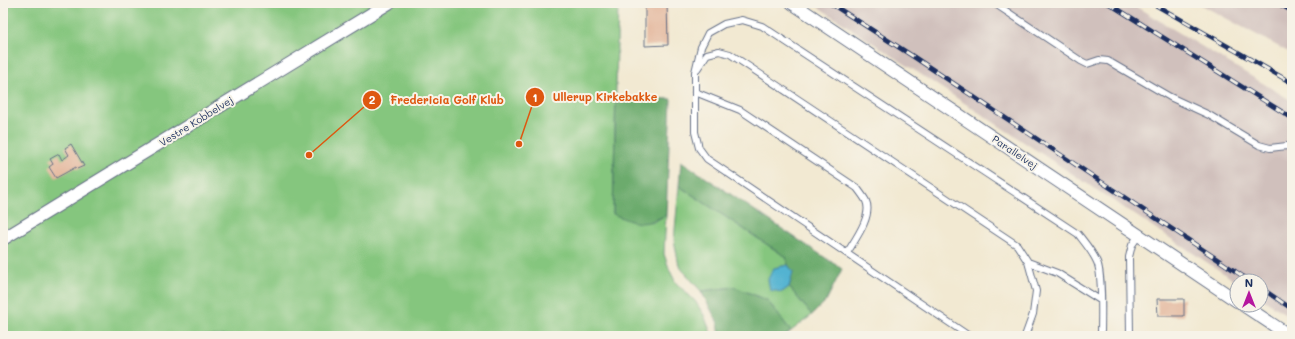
<svg xmlns="http://www.w3.org/2000/svg" width="1295" height="339" font-family="Mali,sans-serif">
<style>
.industrial{fill:#d0c0bc}
.green{fill:#85c67e;stroke:#507a6e}
.forest{fill:#6cab6d;stroke:#446d66}
.water{fill:#52b3d1;stroke:#367198}
.building{fill:#e4b89e}
.lines{fill:none;stroke-linecap:round;stroke-linejoin:round}
.service-casing{stroke:#667087;stroke-width:8}
.minor-casing{stroke:#667087;stroke-width:14}
.service{stroke:#fff;stroke-width:6}
.minor{stroke:#fff;stroke-width:12}
.rail-casing{stroke:#1b2f5e;stroke-width:4.5}
.rail{stroke:#f7f3e8;stroke-width:3;stroke-dasharray:9;stroke-linecap:butt}
.labels{text-anchor:middle;stroke-width:4;stroke-linejoin:round;paint-order:stroke}
.street-label{font-size:10px;fill:#1b2f5e;stroke:#f7f3e8}
.leader{fill:none;stroke:#de5710;stroke-width:1.5}
.callout-dot{fill:#de5710;stroke:#f7f3e8;stroke-width:1.5}
.mark-label{font-size:12px;text-anchor:middle;font-weight:bold;fill:#fff}
.callout-label{font-size:11px;text-anchor:middle;font-weight:bold;fill:#de5710;stroke:#f7f3e8;stroke-width:4;stroke-linejoin:round;paint-order:stroke}
</style>
<rect width="100%" height="100%" fill="#f7f3e8"/>
<filter id="ink" filterUnits="userSpaceOnUse"><feTurbulence type="fractalNoise" baseFrequency=".025" numOctaves="2"/><feDisplacementMap in="SourceGraphic" scale="8" xChannelSelector="R" yChannelSelector="G"/><feConvolveMatrix kernelMatrix="1 2 1 2 8 2 1 2 1" color-interpolation-filters="sRGB"/></filter>
<filter id="wash" filterUnits="userSpaceOnUse"><feTurbulence type="fractalNoise" baseFrequency=".012" numOctaves="4" result="noise"/><feDisplacementMap in="SourceGraphic" scale="16" xChannelSelector="R" yChannelSelector="G"/><feGaussianBlur stdDeviation="0.9" result="paint"/><feColorMatrix in="noise" values="0 0 0 0 0 0 0 0 0 0 0 0 0 0 0 0 0 1.4 0 .05"/><feComposite in="paint" operator="in"/></filter>
<g filter="url(#wash)">
<rect width="100%" height="100%" fill="#f2e9d2"/>
<path class="industrial" d="M812,3H1130L1292,101V318L1261,298V281H1237V282Z
M1198,3H1292V54Z"/>
<path class="green" d="M3,3H618L613,213L653,222L666,215L664,254L670,271L676,283L695,301L704,315L712,336H3Z
M679,186L786,257L788,265L774,268L782,292L789,287L812,315L791,331L767,300L734,287L701,291L679,266L674,240Z"/>
<path class="forest" d="M616,97L671,99L666,215C643,227 636,224 613,214Z
M681,161L842,269L826,301L812,315L789,287L793,272L788,265L786,257L679,186Z
M734,287L767,300L791,331L785,336H720L718,323L701,291Z"/>
<path class="water" d="M788,265L793,272L789,287L782,292L770,290L768,279L774,268Z"/>
<g id="blocks">
<path class="building" d="M645,3H667L668,45L645,46Z
M71,144L84,166L77,169L76,167L56,178L49,167L53,164L50,159L59,154L62,160L69,155L65,148Z
M1157,299H1184V316H1158Z"/>
</g>
</g>
<g filter="url(#ink)">
<use href="#blocks" fill-opacity="0" stroke="#667087" stroke-width="1"/>
<g class="lines">
<defs>
<path id="service" d="M994,3L1081,61L1087,64L1099,60L1108,61L1170,97L1209,115L1259,145L1270,148L1287,146L1292,147
M697,69L707,54L719,51L730,54L1017,245L1028,262L1036,291L1033,314L1025,336
M695,92L740,110L857,188C860,192 864,197 866,201C873,216 854,241 847,253
M1028,262L1057,273L1100,300
M969,336L707,159L699,148L695,132V72L701,47L708,33L724,24L742,20L762,26L1078,234C1085,243 1092,251 1097,262C1103,275 1101,319 1101,336
M1130,336L1129,257L1132,245L1139,235"/>
<path id="minor" d="M792,3L1237,301
M3,239L389,3
M1243,305L1290,336"/>
</defs>
<use href="#service" class="service-casing"/>
<use href="#minor" class="minor-casing"/>
<use href="#service" class="service"/>
<use href="#minor" class="minor"/>
<defs>
<path id="rail" d="M830,3L914,57L1250,281
M1108,3L1292,118
M1152,3L1292,83
M1277,3L1292,11
M1261,288L1292,309"/>
</defs>
<use href="#rail" class="rail-casing"/>
<use href="#rail" class="rail"/>
</g>
</g>
<g class="labels">
<g class="street-label">
<text transform="translate(196 121) rotate(-32)" y="4">Vestre Kobbelvej</text>
<text transform="translate(1015 152) rotate(34)" y="4">Parallelvej</text>
</g>
</g>
<path class="leader" d="M519 144L535 97M309 155L372 100"/>
<g class="callout-dot">
<circle cx="519" cy="144" r="4"/>
<circle cx="309" cy="155" r="4"/>
<circle cx="535" cy="97" r="10"/>
<circle cx="372" cy="100" r="10"/>
</g>
<g class="mark-label">
<text x="535" y="102">1</text>
<text x="372" y="104">2</text>
</g>
<g class="callout-label">
<text x="605" y="101">Ullerup Kirkebakke</text>
<text x="447" y="104">Fredericia Golf Klub</text>
</g>
<rect width="1295" height="339" fill="none" stroke="#f7f3e8" stroke-width="16"/>
<g transform="translate(1249 293)"><circle r="19" fill="#f7f3e8" stroke="#9fa5b1"/>
<path d="M0-3L7 15L0 10L-7 15Z" fill="#b5179e"/>
<text y="-6" font-size="11" font-weight="bold" text-anchor="middle" fill="#1b2f5e">N</text>
</g>
</svg>
